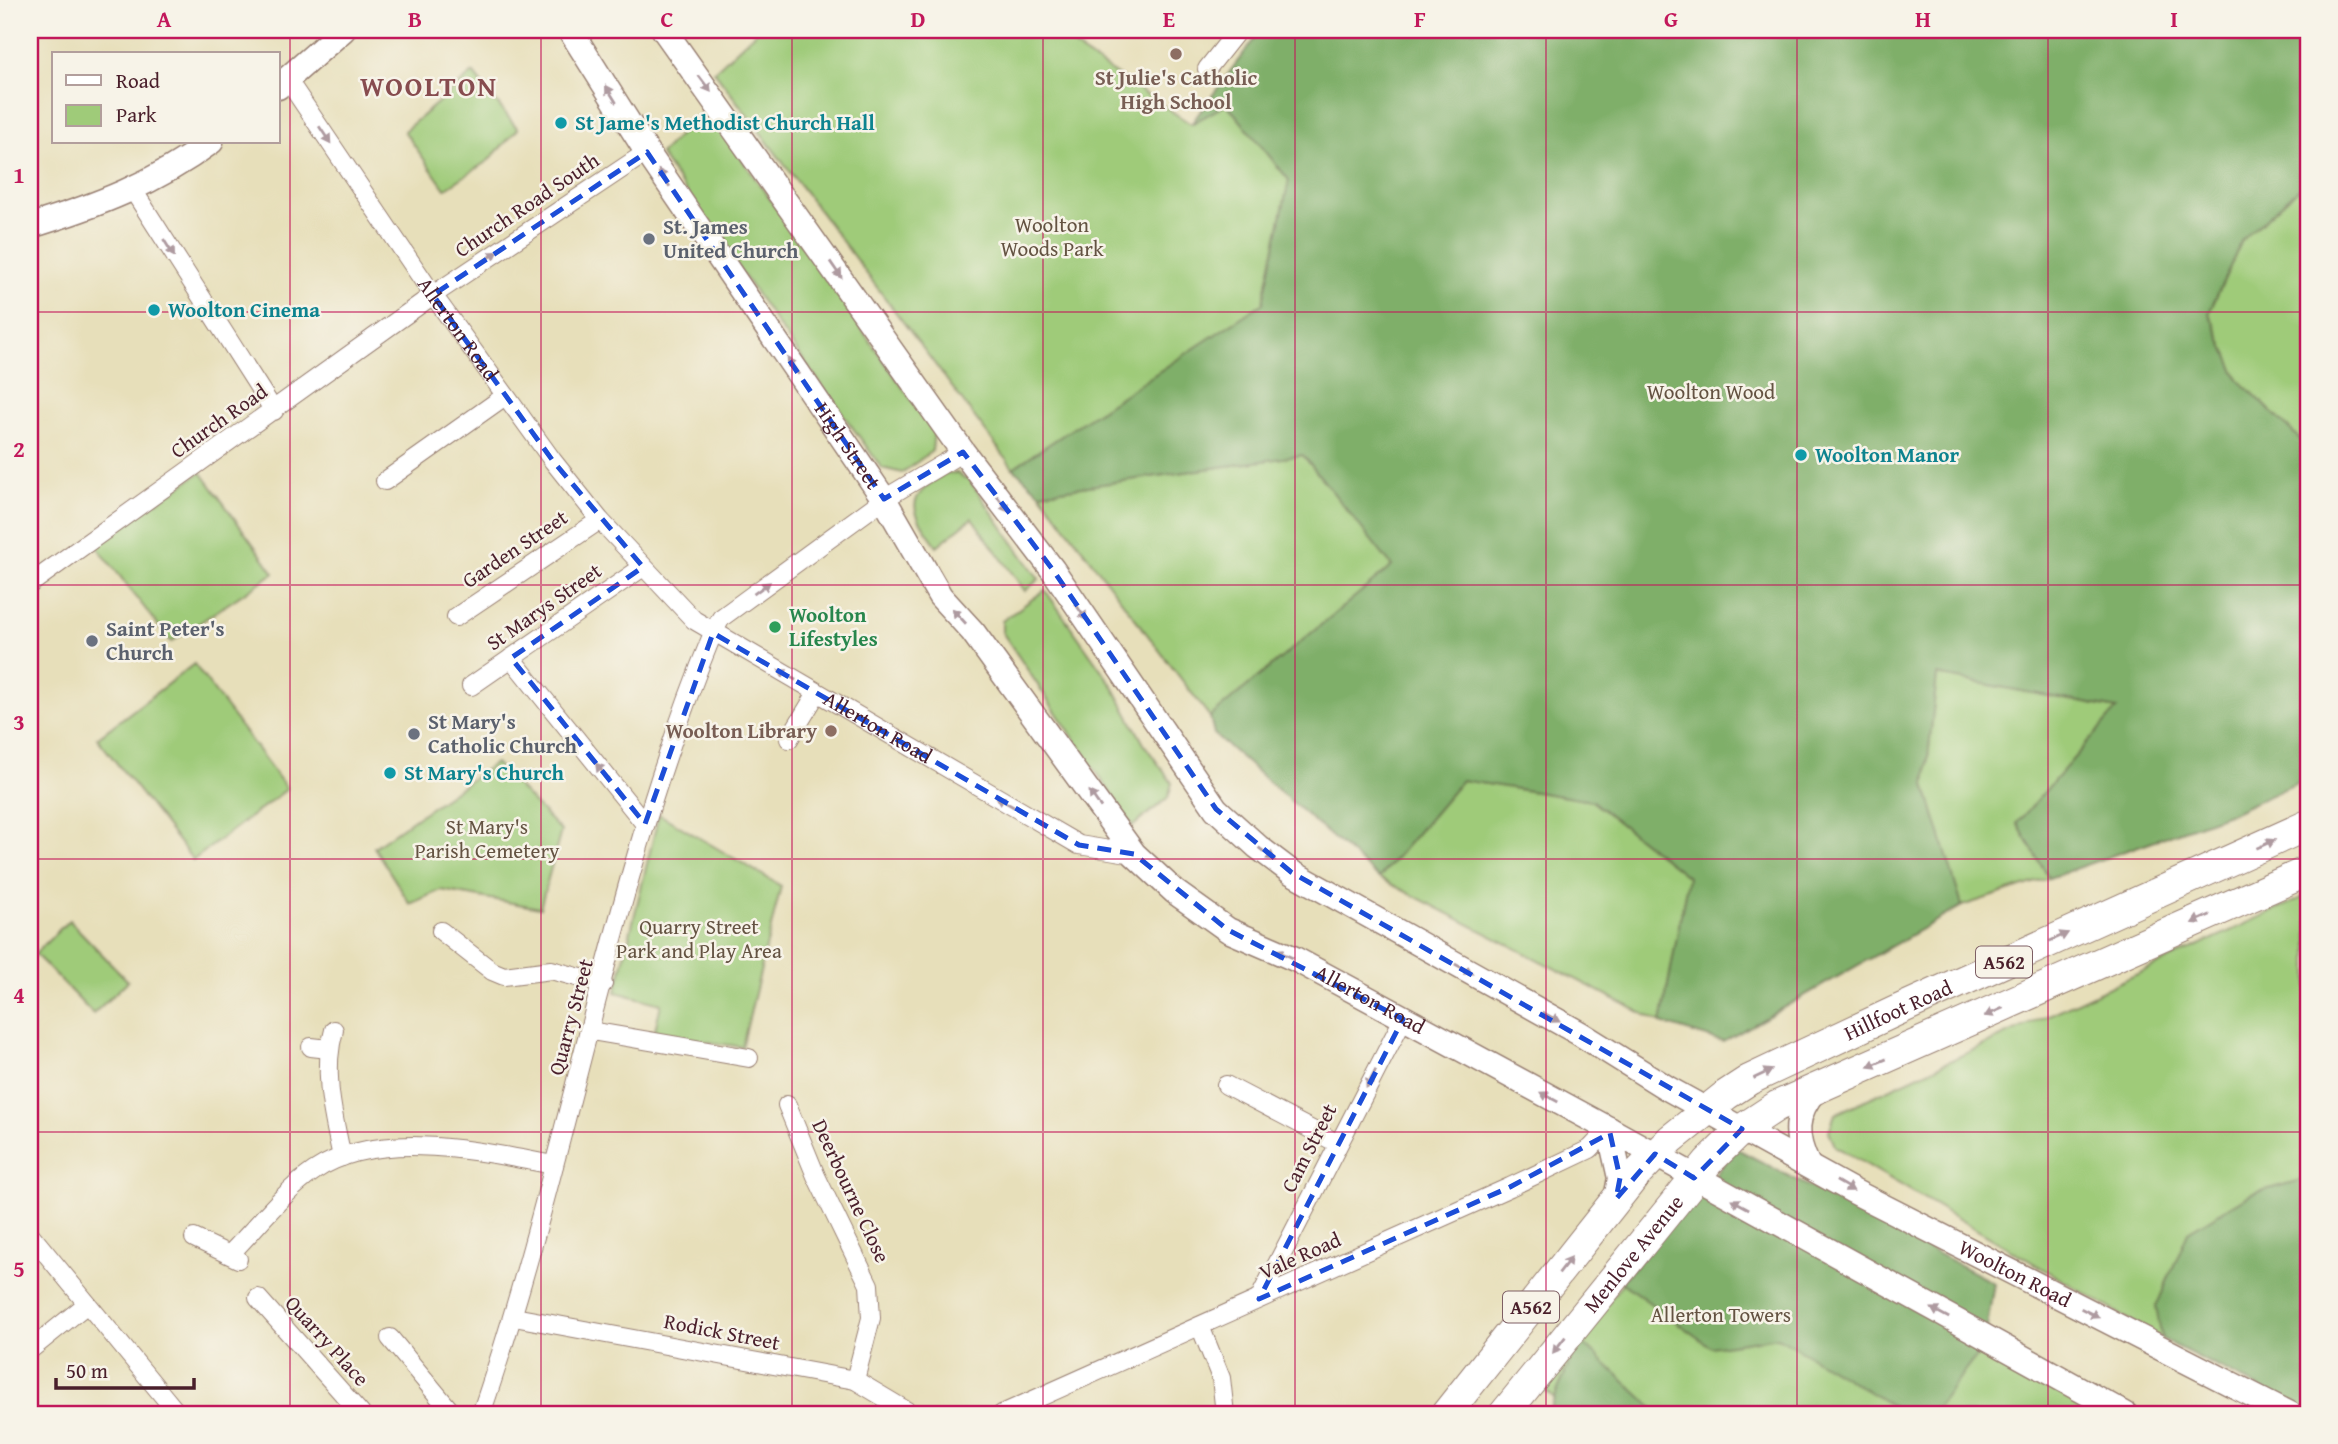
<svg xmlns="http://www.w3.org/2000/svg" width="2338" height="1444" font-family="'Gentium Book Plus',serif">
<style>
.green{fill:#9fcb79;stroke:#747552;stroke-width:2}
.forest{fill:#7faf69;stroke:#64674a;stroke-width:2}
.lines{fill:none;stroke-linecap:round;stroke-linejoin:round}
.minor-casing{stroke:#987f72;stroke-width:20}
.secondary-casing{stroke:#987f72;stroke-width:27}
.trunk-casing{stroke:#987f72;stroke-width:32}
.minor{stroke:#fff;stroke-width:18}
.secondary{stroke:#fff;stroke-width:24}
.trunk{stroke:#fff;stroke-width:30}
.oneway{fill:#ae9aa0}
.marked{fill:none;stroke:#1d4ed8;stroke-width:5;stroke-dasharray:14 9;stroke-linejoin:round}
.grid{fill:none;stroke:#c2185b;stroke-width:2;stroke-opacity:0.55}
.education-dot{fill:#8d6e63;stroke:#f7f3e8;stroke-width:2.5}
.culture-dot{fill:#0f9aa8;stroke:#f7f3e8;stroke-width:2.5}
.worship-dot{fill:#6b7280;stroke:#f7f3e8;stroke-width:2.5}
.leisure-dot{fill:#2e9e5b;stroke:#f7f3e8;stroke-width:2.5}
.labels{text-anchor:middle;stroke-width:5;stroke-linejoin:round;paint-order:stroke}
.shield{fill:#f7f3e8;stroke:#7e5f64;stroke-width:2}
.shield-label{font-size:19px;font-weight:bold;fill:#4a1f2b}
.education-label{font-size:21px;font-weight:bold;fill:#785e54;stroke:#f7f3e8}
.culture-label{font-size:21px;font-weight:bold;fill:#0d838f;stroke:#f7f3e8;text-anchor:start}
.street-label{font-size:21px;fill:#4a1f2b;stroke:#f7f3e8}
.park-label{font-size:21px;fill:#645342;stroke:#f7f3e8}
.worship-label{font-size:21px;font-weight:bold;fill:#5b616d;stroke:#f7f3e8;text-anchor:start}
.leisure-label{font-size:21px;font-weight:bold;fill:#27864d;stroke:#f7f3e8;text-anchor:start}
.district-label{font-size:28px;font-weight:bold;letter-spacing:2px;fill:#874c4f;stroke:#f7f3e8}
.neatline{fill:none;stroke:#c2185b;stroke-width:2.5}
.grid-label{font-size:23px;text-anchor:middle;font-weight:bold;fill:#c2185b}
</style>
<rect width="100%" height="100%" fill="#f7f3e8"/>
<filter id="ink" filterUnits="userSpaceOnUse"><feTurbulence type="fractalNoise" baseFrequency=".0143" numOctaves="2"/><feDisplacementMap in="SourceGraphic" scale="14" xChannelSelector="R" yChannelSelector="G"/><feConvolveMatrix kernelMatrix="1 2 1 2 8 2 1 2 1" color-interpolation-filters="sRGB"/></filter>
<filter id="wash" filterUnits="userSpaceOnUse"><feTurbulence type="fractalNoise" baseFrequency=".00686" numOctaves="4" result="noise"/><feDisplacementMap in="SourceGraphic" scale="28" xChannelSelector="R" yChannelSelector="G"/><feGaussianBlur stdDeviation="1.57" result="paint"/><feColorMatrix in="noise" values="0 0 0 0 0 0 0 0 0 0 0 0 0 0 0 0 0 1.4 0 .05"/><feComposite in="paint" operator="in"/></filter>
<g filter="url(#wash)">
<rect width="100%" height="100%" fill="#e7dfba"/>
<path class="green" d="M758,30H1049L1191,124L1227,104L1289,180L1263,303L1013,468L714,71Z
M473,73L518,129L489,160L445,189L404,131Z
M708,111L934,432L932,451L902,473L882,468L775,321L660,154L698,116Z
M2308,180V447L2238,379L2209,313L2242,240Z
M1303,455L1393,566L1210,717L1040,493Z
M201,472L274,573L171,642L95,544Z
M946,473H958L964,479L968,478L1039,579L1025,591L972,518L937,546C910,508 903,500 946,473Z
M1045,590L1112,685L1144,744L1172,783L1168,798L1133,826L1002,632V621Z
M194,664L287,789L193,860L97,738Z
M1937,675L2117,709L2017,823L2049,878L1962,906L1925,785Z
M495,763L561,831L540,908L441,890L410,904L374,847Z
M1462,780L1592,801L1688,877L1661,1023L1379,878Z
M659,814L781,886L742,1047L654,1034L661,1004L616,992Z
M2308,895V1178L2251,1194L2162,1339L1835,1146L1829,1131L1835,1114Z
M69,920L128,981L93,1014L35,954Z
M1694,1187L2107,1414H1575L1543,1389Z"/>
<path class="forest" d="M1261,30H2308V180L2242,240L2209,313L2238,379L2308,447V778L2234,812L2049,878L2017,823L2117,709L1937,675L1925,785L1962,906L1723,1042L1661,1023L1688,877L1592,801L1462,780L1379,878L1214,734L1210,717L1392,566L1303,455L1040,493L1013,468L1263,303L1289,180L1227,104L1191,124Z
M1737,1149L1994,1283L1984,1346L1932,1414H1906L1778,1337L1711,1347L1621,1282Z
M2308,1178V1412L2162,1339L2156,1307L2188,1232L2251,1194Z
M1579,1339L1654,1409L1658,1414H1548Z"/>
</g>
<g filter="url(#ink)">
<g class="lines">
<defs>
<g id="minor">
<path d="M1207,69L1238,30"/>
<path id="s1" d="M287,79L433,295L553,461L600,520L694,620L1079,845L1134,854"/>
<path d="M133,190L274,411"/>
<path d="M385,481L505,396"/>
<path d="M30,584L433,295L647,152"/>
<path d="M456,617L600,520"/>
<path d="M511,658L645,824"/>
<path d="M471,686L643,567"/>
<path d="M789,739L817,693"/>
<path d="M441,931L492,971L504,976L551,970L603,984"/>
<path d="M334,1030C322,1072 333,1115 342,1157"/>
<path d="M591,1031L749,1058"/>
<path d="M311,1047L329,1049"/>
<path d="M1226,1085L1337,1143"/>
<path d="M787,1105L816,1176L869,1285L871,1318L855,1380"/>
<path d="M30,1234L178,1414"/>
<path d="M194,1238L238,1259"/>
<path d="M230,1254C257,1227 282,1193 314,1171C379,1127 482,1152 554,1165"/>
<path d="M258,1298L361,1414"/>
<path d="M1259,1299L1403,1019"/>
<path d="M514,1317L855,1380L912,1414"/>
<path d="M1200,1326L1221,1378L1225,1414"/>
<path d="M390,1338L453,1414"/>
<path d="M30,1350L87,1304"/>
<path d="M481,1414C569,1158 609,885 713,633L721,618L884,499L963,452"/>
<path d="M1002,1414L1510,1187L1590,1149L1609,1129"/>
</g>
<g id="secondary">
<path id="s2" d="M570,30L647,152L884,499L940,596L973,632L1134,854L1175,892L1228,930L1295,959L1609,1129L2125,1414"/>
<path id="s3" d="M664,30L963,452L1053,570L1216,809L1258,847L1291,872L1579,1033L1667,1088L1851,1190L2290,1414"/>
<path d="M278,87L343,30"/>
<path d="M30,226C96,206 156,183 211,142"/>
<path d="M1609,1129L1620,1178L1616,1199"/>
<path d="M1808,1165C1794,1137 1794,1114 1815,1090"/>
</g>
<g id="trunk">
<path id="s4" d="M1446,1414L1634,1177L1671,1139L1726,1095L1749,1080L1896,1011L2308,825"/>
<path id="s5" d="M1504,1414L1708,1162L1742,1129L1777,1106L2308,871"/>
</g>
</defs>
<use href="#minor" class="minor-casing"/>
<use href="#secondary" class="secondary-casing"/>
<use href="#trunk" class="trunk-casing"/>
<use href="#minor" class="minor"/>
<use href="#secondary" class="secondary"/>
<use href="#trunk" class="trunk"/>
</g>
<defs><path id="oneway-solid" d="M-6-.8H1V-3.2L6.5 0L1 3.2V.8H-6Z" transform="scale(1.75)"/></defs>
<g class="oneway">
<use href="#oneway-solid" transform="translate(705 84) rotate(53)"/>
<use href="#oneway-solid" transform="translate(611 94) rotate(-122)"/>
<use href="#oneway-solid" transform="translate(325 135) rotate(56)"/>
<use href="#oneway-solid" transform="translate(664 178) rotate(-124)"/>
<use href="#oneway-solid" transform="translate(169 248) rotate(58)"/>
<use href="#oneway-solid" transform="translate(490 257) rotate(-34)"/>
<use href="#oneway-solid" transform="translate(836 270) rotate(55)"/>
<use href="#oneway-solid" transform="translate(793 366) rotate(-124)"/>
<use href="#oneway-solid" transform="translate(1003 504) rotate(53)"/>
<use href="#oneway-solid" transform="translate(762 588) rotate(-36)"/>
<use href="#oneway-solid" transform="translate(1081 612) rotate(56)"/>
<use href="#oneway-solid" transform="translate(959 616) rotate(-132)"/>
<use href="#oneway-solid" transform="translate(787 675) rotate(-150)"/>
<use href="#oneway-solid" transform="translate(602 771) rotate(-129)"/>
<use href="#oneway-solid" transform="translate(1095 799) rotate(-125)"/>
<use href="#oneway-solid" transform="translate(1005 802) rotate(-150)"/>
<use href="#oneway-solid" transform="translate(2266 844) rotate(-24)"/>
<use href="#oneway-solid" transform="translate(1267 854) rotate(37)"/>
<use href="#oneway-solid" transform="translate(2201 919) rotate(156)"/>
<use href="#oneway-solid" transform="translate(2059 937) rotate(-24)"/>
<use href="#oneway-solid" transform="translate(1284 954) rotate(-156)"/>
<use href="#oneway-solid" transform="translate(1464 969) rotate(29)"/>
<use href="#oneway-solid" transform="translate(1994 1012) rotate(156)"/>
<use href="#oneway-solid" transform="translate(1551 1017) rotate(29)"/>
<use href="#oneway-solid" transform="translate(1877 1063) rotate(157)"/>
<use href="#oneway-solid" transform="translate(1763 1074) rotate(-25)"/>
<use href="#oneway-solid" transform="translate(1371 1079) rotate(118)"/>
<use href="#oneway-solid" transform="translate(1549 1097) rotate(-152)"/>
<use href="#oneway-solid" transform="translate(1845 1186) rotate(30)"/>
<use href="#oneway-solid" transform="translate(1740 1204) rotate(-151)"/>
<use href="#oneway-solid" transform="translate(1565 1265) rotate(-52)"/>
<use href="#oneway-solid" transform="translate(1940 1313) rotate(-151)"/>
<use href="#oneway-solid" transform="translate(2090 1313) rotate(27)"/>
<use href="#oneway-solid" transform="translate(1559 1345) rotate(128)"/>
</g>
</g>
<path class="marked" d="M647,152L884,499L963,452L1053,570L1216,809L1291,872L1742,1129L1694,1178L1655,1154L1616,1199L1620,1178L1610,1133L1510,1187L1259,1299L1403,1019L1228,930L1134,854L1079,845L713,633L645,824L511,658L643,567L553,461L433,295Z"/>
<path class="grid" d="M290,30V1414M541,30V1414M792,30V1414M1043,30V1414M1295,30V1414M1546,30V1414M1797,30V1414M2048,30V1414M30,312H2308M30,585H2308M30,859H2308M30,1132H2308"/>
<g class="education-dot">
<circle cx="1176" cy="54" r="7"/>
<circle cx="831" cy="731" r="7"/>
</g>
<g class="culture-dot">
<circle cx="561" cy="123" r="7"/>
<circle cx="154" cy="310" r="7"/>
<circle cx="1801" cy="455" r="7"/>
<circle cx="390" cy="773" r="7"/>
</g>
<g class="worship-dot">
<circle cx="649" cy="239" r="7"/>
<circle cx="92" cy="641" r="7"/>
<circle cx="414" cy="734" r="7"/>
</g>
<circle class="leisure-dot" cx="775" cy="627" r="7"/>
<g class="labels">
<g class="shield">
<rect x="1976" y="946.5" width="56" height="31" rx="5"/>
<rect x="1503" y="1291.5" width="56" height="31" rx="5"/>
</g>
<g class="shield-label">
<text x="2004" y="969">A562</text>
<text x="1531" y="1314">A562</text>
</g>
<g class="education-label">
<text x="1176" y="85">St Julie's Catholic<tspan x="1176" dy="24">High School</tspan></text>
<text x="817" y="738" text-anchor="end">Woolton Library</text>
</g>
<g class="culture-label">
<text x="575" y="130">St Jame's Methodist Church Hall</text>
<text x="168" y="317">Woolton Cinema</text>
<text x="1815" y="462">Woolton Manor</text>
<text x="404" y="780">St Mary's Church</text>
</g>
<g class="street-label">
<text transform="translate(527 205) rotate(-34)" y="7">Church Road South</text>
<text dy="7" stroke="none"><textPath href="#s1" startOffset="303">Allerton Road</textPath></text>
<text transform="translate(219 421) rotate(-35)" y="7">Church Road</text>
<text dy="7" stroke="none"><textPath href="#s2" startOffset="500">High Street</textPath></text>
<text transform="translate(515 549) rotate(-34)" y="7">Garden Street</text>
<text transform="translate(544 607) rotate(-35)" y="7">St Marys Street</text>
<text dy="7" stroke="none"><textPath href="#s1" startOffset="891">Allerton Road</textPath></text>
<text dy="7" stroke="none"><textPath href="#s2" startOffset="1279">Allerton Road</textPath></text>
<text dy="7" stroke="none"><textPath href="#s4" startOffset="618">Hillfoot Road</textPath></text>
<text transform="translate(571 1017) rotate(-75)" y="7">Quarry Street</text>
<text transform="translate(1309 1148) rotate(-63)" y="7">Cam Street</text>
<text transform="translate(851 1191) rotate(65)" y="7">Deerbourne Close</text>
<text dy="7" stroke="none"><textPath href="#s5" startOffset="206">Menlove Avenue</textPath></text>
<text transform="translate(1300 1256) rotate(-24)" y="7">Vale Road</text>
<text dy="7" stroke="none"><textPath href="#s3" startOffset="1881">Woolton Road</textPath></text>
<text transform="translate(722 1332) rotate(11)" y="7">Rodick Street</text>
<text transform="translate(327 1341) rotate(48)" y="7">Quarry Place</text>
</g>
<g class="park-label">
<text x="1052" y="232">Woolton<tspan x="1052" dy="24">Woods Park</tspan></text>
<text x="1711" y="399">Woolton Wood</text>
<text x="487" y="834">St Mary's<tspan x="487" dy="24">Parish Cemetery</tspan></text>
<text x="699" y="934">Quarry Street<tspan x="699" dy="24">Park and Play Area</tspan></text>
<text x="1721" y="1322">Allerton Towers</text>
</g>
<g class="worship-label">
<text x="663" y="234">St. James<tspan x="663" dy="24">United Church</tspan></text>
<text x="106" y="636">Saint Peter's<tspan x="106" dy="24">Church</tspan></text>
<text x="428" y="729">St Mary's<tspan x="428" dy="24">Catholic Church</tspan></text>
</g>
<g class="leisure-label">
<text x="789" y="622">Woolton<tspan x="789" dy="24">Lifestyles</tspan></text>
</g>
<g class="district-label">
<text x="429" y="96">WOOLTON</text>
</g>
</g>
<rect width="2338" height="1444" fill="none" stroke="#f7f3e8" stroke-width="77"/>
<rect x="52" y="52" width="228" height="91" fill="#f7f3e8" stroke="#b29e9c" stroke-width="2"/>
<rect x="66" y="75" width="35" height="10" fill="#ffffff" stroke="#b29e9c" stroke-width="2"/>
<text x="116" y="88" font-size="21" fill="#4a1f2b">Road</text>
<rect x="66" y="105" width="35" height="21" fill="#9fcb79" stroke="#b29e9c" stroke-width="2"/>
<text x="116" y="122" font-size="21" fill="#4a1f2b">Park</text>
<path d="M56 1378v10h138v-10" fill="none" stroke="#4a1f2b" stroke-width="3.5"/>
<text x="66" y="1378" font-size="21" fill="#4a1f2b" stroke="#f7f3e8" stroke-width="5" paint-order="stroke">50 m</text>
<rect x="38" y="38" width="2262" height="1368" class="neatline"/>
<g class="grid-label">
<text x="164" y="27">A</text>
<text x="415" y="27">B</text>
<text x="667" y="27">C</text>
<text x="918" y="27">D</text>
<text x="1169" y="27">E</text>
<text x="1420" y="27">F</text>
<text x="1671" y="27">G</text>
<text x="1923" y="27">H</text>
<text x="2174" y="27">I</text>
<text x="19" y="183">1</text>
<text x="19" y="457">2</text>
<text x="19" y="730">3</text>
<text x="19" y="1003">4</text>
<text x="19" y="1277">5</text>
</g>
</svg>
